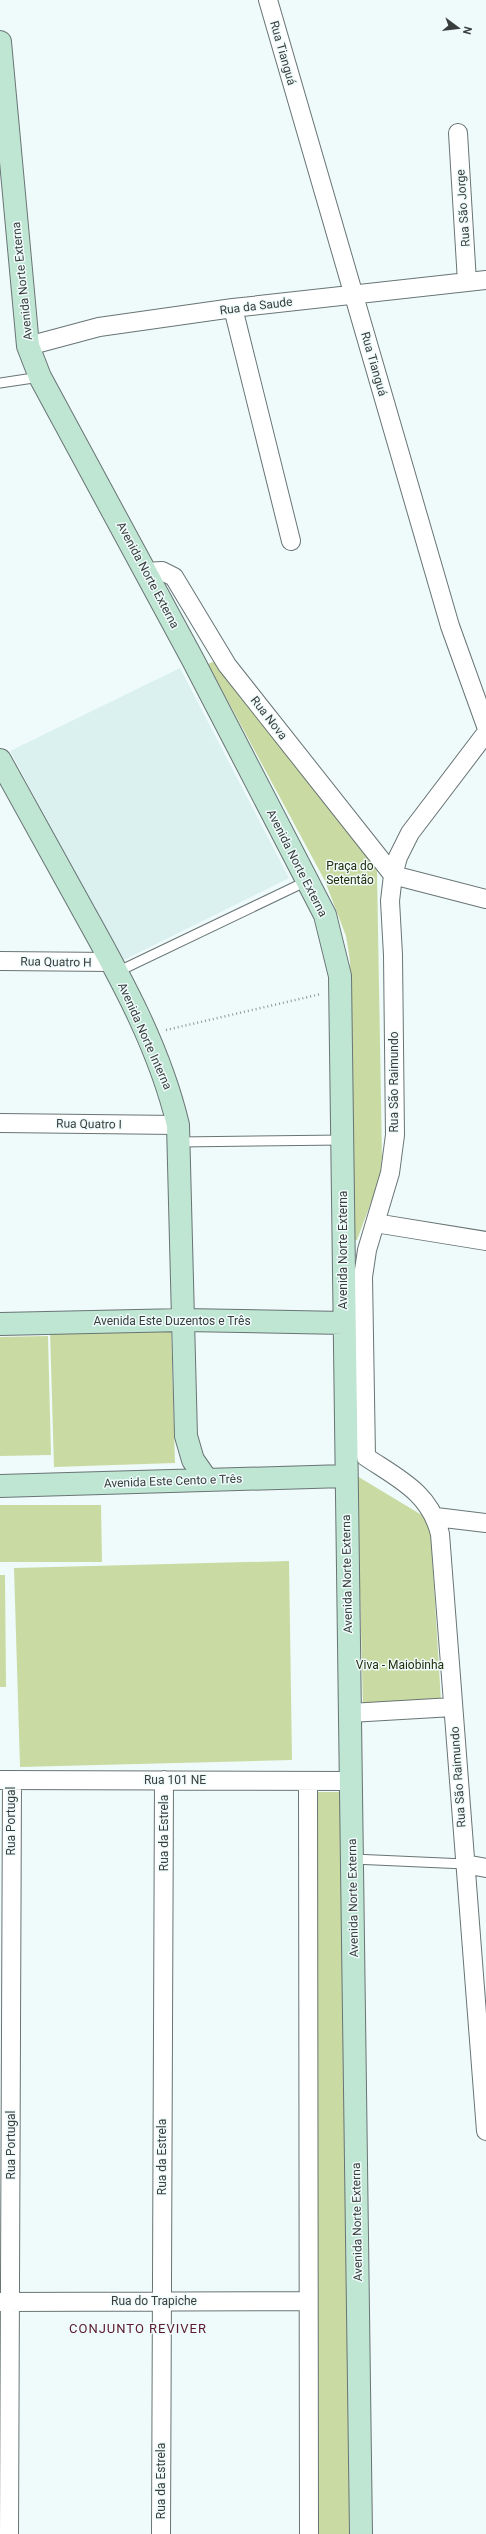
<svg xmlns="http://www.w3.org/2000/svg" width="486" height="2534" font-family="Roboto,sans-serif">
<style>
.built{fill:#dbf1f0}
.green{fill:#c9dba3}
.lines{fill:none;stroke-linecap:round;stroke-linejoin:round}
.lane-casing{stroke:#697474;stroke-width:11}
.street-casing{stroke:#697474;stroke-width:20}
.secondary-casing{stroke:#697474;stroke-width:24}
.path{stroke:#8f9897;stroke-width:2.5;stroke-dasharray:1 3;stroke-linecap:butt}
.lane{stroke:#fff;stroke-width:9}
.street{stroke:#fff;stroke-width:18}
.secondary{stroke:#bfe5d3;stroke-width:22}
.labels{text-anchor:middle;stroke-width:3;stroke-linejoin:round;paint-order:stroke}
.street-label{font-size:12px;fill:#393e3d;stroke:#eefbfa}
.park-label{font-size:12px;fill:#252e0c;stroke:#eefbfa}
.neighbourhood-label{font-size:13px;letter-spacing:1px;fill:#5d192d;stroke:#eefbfa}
</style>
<rect width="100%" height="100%" fill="#eefbfa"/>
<path class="built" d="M180,668L289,878L122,961L10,751Z"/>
<path class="green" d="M215,661L374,862L377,872L382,1157L379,1181L357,1240H353L350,961L346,936L325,881L208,664Z
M171,1326L175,1463L54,1467L50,1330Z
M48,1336L51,1455L0,1456V1337Z
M357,1476L430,1520L441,1701L363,1706Z
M0,1505H101L102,1562H0Z
M289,1561L292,1760L20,1767L14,1568Z
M0,1575H5L6,1687H0Z
M314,1792H340L350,2534H317Z"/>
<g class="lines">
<defs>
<path id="lane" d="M0,383L40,377
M117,972L307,881
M179,1142L343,1140
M353,1859L465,1864"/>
<path id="street" d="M268,0L450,626L486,726
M458,133L467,282
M233,308L291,541
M28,346L99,327L233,308L486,280
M146,572L162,571L174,577L227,665L393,875
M486,733L410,833L398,857L393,875L390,901L393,955L395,1135L390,1173L367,1250L363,1277L366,1457C399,1479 430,1493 440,1534L486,2131
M393,875L486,899
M0,961L112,962
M0,1123L178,1125
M375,1223L486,1241
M436,1517L486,1523
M350,1713L453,1707
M0,1780L351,1781
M308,1781L309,2534
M465,1864L486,1868
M0,2302L308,2301
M9,2534L12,1780
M161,2534L164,1780"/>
<path id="secondary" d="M0,42L28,346L40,377L193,660L325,915L340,976L361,2534
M0,760C28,811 56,861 84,912C122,980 160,1049 178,1125L186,1436L193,1460L207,1480
M0,1324L183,1320L344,1323
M0,1486L345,1476"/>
</defs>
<use href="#lane" class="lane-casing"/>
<use href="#street" class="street-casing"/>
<use href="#secondary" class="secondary-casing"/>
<path class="path" d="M166,1030L321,994"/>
<use href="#lane" class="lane"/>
<use href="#street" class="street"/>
<use href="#secondary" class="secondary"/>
</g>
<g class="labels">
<g class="street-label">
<text transform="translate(283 53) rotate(74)" y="4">Rua Tianguá</text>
<text transform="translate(463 208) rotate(-94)" y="4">Rua São Jorge</text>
<text transform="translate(22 281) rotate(-96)" y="4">Avenida Norte Externa</text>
<text transform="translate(256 306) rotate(-7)" y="4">Rua da Saude</text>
<text transform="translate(374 364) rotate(74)" y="4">Rua Tianguá</text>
<text transform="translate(148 575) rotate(62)" y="4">Avenida Norte Externa</text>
<text transform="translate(269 718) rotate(52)" y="4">Rua Nova</text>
<text transform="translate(297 863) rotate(63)" y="4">Avenida Norte Externa</text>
<text transform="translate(56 962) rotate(1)" y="4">Rua Quatro H</text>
<text transform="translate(145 1036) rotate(66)" y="4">Avenida Norte Interna</text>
<text transform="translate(394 1082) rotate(-90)" y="4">Rua São Raimundo</text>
<text transform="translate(89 1124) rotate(1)" y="4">Rua Quatro I</text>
<text transform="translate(343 1250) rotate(-90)" y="4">Avenida Norte Externa</text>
<text x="172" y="1325">Avenida Este Duzentos e Três</text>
<text transform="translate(173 1481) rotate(-2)" y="4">Avenida Este Cento e Três</text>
<text transform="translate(347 1574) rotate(-91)" y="4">Avenida Norte Externa</text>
<text transform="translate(458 1777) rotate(-94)" y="4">Rua São Raimundo</text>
<text x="175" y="1784">Rua 101 NE</text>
<text transform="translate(11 1821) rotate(-90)" y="4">Rua Portugal</text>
<text transform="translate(164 1833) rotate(-90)" y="4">Rua da Estrela</text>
<text transform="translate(353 1898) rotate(-91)" y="4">Avenida Norte Externa</text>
<text transform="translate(11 2145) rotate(-90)" y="4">Rua Portugal</text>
<text transform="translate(162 2157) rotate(-90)" y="4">Rua da Estrela</text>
<text transform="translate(357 2222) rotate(-91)" y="4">Avenida Norte Externa</text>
<text x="154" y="2305">Rua do Trapiche</text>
<text transform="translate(161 2481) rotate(-90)" y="4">Rua da Estrela</text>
</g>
<g class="park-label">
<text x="350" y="870">Praça do<tspan x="350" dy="14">Setentão</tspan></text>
<text x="400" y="1669">Viva - Maiobinha</text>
</g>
<g class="neighbourhood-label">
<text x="138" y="2333">CONJUNTO REVIVER</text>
</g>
</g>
<g transform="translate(458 28) rotate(105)" stroke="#eefbfa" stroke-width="3" paint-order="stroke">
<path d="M0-3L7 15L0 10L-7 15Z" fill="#393e3d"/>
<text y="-6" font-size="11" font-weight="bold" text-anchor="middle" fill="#393e3d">N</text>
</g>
</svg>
